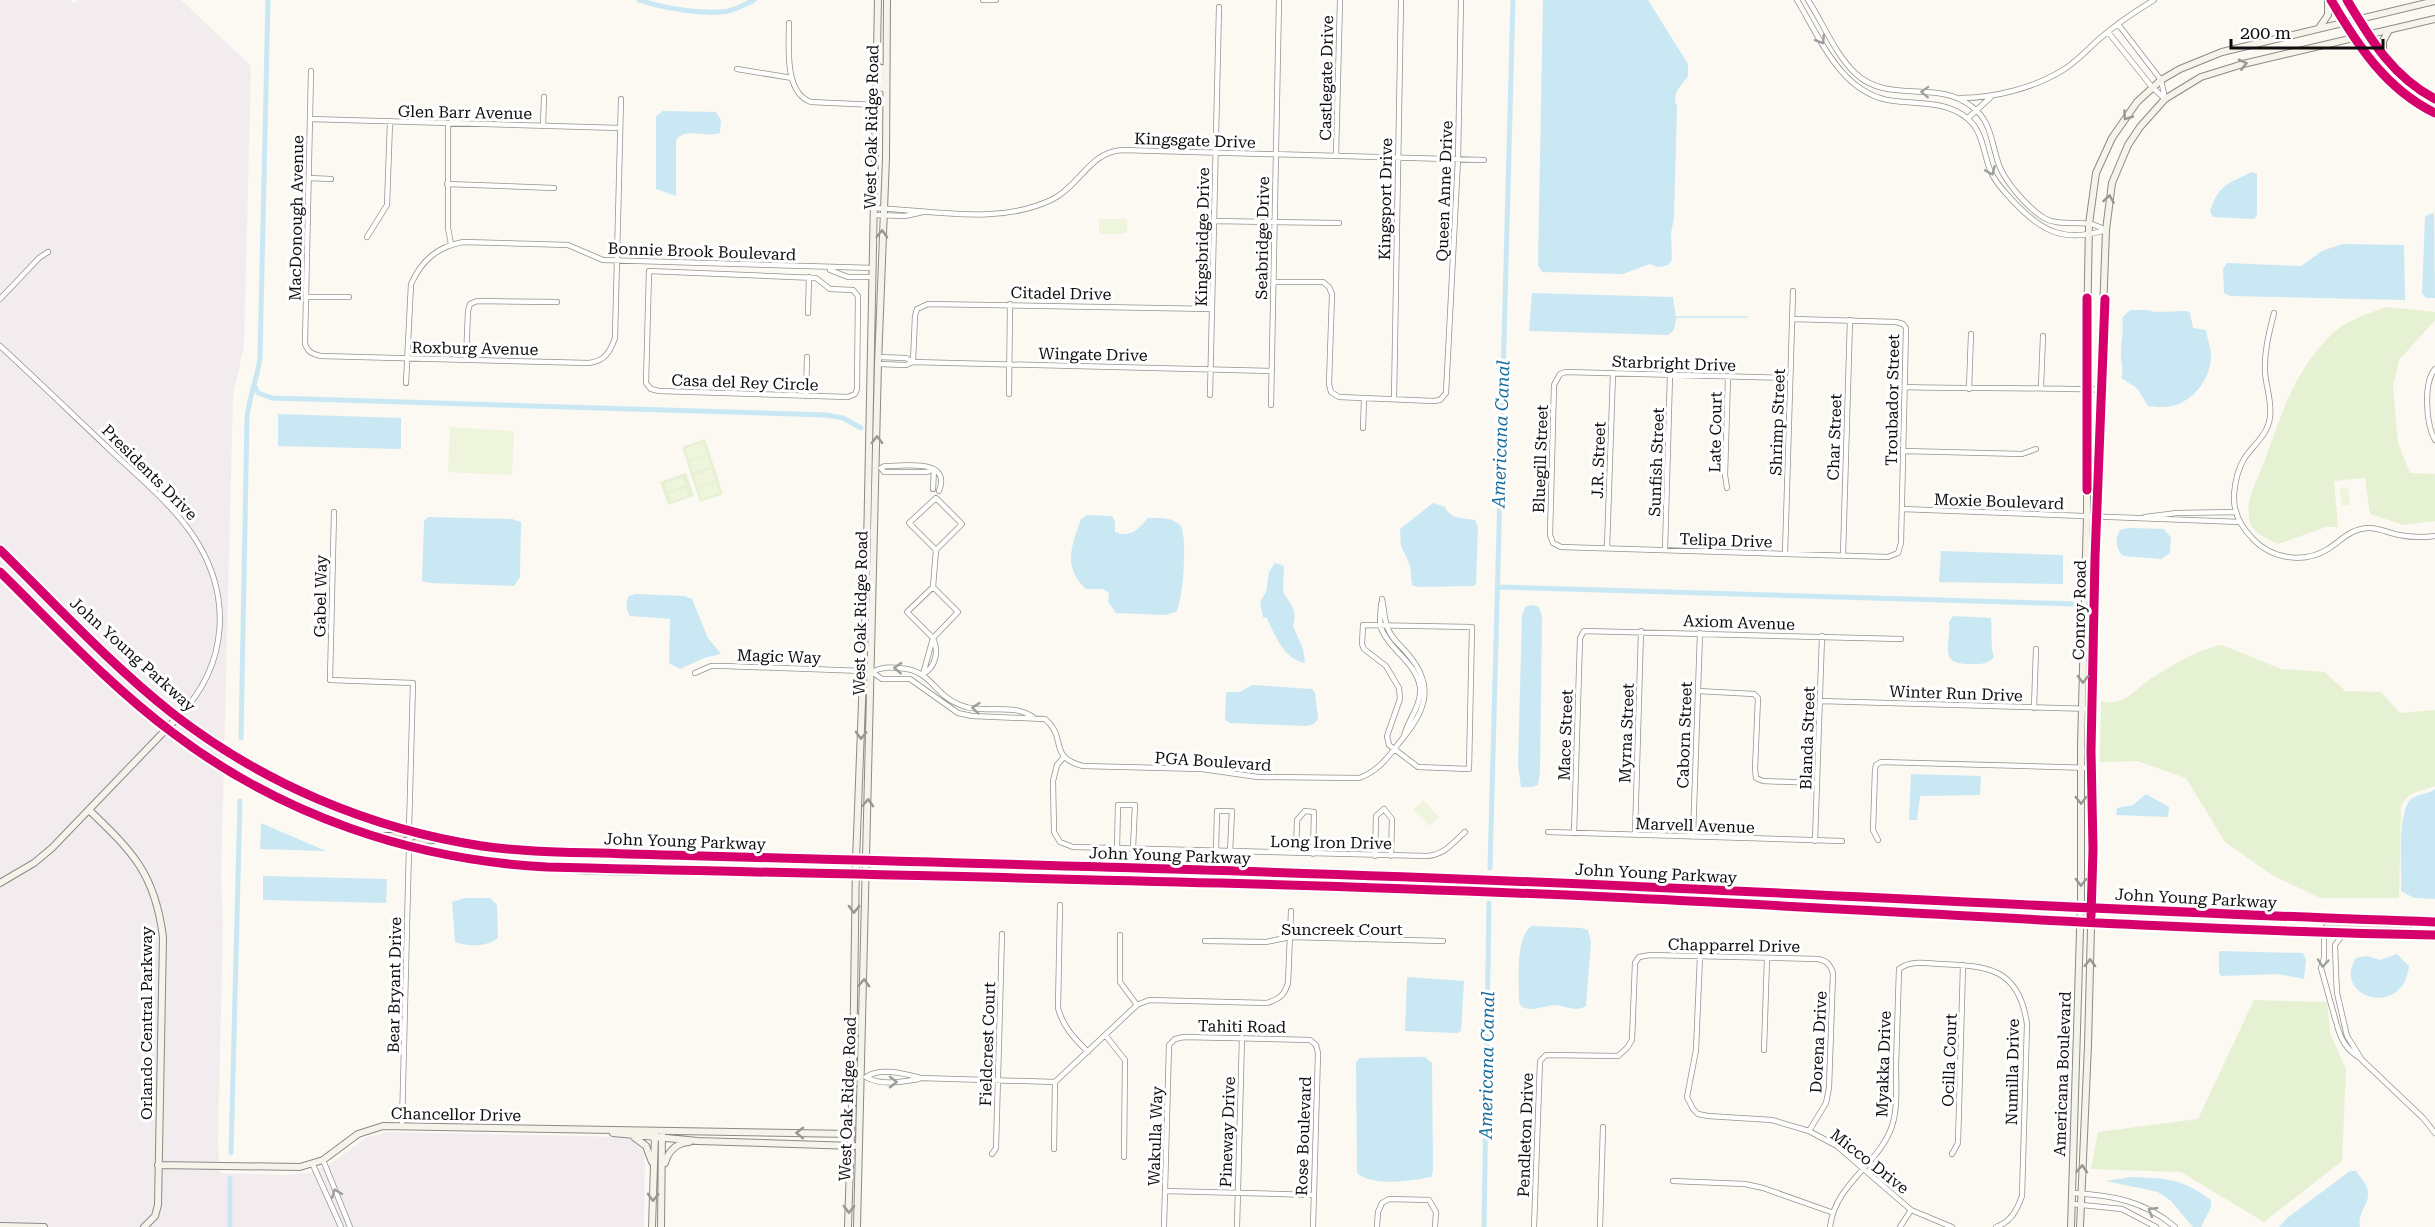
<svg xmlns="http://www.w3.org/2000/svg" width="2435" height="1227" font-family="'Roboto Serif',serif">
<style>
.industrial{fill:#f2ecef}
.green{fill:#e6f0d2}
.pitch{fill:#eff4dc}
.water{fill:#c9e8f4}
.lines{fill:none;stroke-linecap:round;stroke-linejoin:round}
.stream{stroke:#c9e8f4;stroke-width:1.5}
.canal{stroke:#c9e8f4;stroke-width:5}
.street-casing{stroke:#949390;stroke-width:6}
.secondary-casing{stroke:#8b8a87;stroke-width:8}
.primary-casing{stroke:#81817d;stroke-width:8}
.highway-casing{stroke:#81817d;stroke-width:10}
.street{stroke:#fefefd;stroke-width:4.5}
.secondary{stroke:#f5f3ea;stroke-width:6}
.primary{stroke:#ebe5d9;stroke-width:7}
.highway{stroke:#e9ded5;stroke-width:8}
.cycleway-casing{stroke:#fff;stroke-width:13}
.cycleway{stroke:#d6006c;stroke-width:9}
.oneway{stroke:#9e9e9d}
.oneway2{stroke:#989792}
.labels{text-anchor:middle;stroke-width:6;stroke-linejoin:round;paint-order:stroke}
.street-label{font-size:16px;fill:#0d0d0d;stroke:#fff}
.water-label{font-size:18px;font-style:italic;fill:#186c9d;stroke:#fff}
</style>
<rect width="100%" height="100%" fill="#fbf9f2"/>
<path class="industrial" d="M0,0H71L74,3L78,0H181L251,66L244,346L233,396L221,878L223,926L218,1140L220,1173L285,1175L308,1173L330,1164L367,1137L389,1132L623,1137L636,1142L644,1153L645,1160L644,1227H0Z"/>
<path class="green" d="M2386,307L2435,312V320L2399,360L2393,387L2398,443L2410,473L2435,474V521L2404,525L2370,514L2365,478L2334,481L2338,527H2326L2278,544C2266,538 2251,533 2249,518C2246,498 2256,483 2263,465C2281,417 2292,374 2330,336C2344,321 2367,314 2386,307Z
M705,439L723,494L700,502L682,447Z
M686,473L694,496L668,505L660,482Z
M2222,645L2281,669L2325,672L2345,691L2381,692L2400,713L2435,710V786C2421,792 2407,791 2401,807L2399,898H2320L2272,875L2225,842L2186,778L2137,761L2100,762L2101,701C2109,703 2116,703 2124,699C2132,695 2139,687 2146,682C2166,669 2199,648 2222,645Z
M2254,1000L2327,1002L2330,1033L2346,1069L2342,1161L2264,1222L2181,1172L2091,1169L2098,1132L2198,1119Z"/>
<path class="pitch" d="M1099,219H1127V232L1124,234H1102L1099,232Z
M450,427L514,431L512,475L448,472Z
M703,442L707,454L689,460L685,449Z
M707,455L711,467L693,473L689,462Z
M712,469L716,480L697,486L694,475Z
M682,477L685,485L668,491L665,483Z
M716,482L720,493L701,499L698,488Z
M2348,487L2350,505L2341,506L2340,488Z
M686,488L688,496L671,501L669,493Z
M1423,800L1439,817L1429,826L1413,810Z"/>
<path class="water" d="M1543,0H1648L1688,64V76C1681,86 1671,94 1677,106L1674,218L1671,233L1672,260L1668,265L1658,267L1650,264L1623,274L1542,272L1538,265Z
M663,111L716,112L721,120L720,133C706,138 686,127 676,140V196L656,189V116Z
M2252,172L2257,174V215L2254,219L2213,217L2210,211C2220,183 2228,184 2252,172Z
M2434,213L2435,298H2426L2422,293L2425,217L2429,214Z
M2342,244L2404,245L2405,300L2230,296L2224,293L2223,269L2227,263L2301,266L2322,251Z
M1532,293L1673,297L1676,319L1674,330L1668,335L1529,331Z
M2130,310H2148L2155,312L2186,311L2190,313L2193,328L2206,330C2207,338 2210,346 2211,353C2212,375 2197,398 2176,405C2167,408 2158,407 2148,406L2137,388L2121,378C2125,369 2120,362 2121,353C2121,340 2124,333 2122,318Z
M278,414L401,418V449L278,446Z
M1433,503L1445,507C1451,521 1463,517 1475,520L1478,527L1476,584L1473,586L1417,587L1412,585L1410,565L1401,546L1400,529Z
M1087,515L1112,516L1115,522V532C1131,539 1139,528 1148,518C1158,518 1172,517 1180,525C1188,533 1183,603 1176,612L1165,615L1116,613L1108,602L1109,593L1103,589H1086C1062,567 1072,545 1081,519Z
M428,517L512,519L521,522L520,577L514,586L430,583L422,581L424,521Z
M2128,528L2164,529L2171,538L2170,553L2161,559L2123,556C2115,548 2115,539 2120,530Z
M1941,551L2063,555V584L1939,582Z
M1275,563L1284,566L1283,592C1291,605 1298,610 1293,626L1303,649L1305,663C1284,659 1275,636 1267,618L1263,617L1260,602L1266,592L1269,572Z
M636,594L684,596L692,599L708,638L721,654L704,658L680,669L669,663L670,619L630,616C626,609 625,603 629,596Z
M1533,605L1539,607L1542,617L1540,772L1538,785L1533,787H1521L1518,765L1522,616L1525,607Z
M1953,616L1991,618L1992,650L1994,657C1988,664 1981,664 1972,664C1937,665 1951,647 1949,622Z
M1252,685L1312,689L1315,693L1318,719L1314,724L1307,726L1230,723L1225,720L1226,694L1227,692H1240Z
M1911,774L1981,776L1980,795L1920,796L1917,820H1909Z
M2435,789V899L2414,898L2401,891C2402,870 2397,815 2410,800C2417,793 2428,795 2435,789Z
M2146,794L2169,807L2168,817L2116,815L2117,808L2133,805Z
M261,823L326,851L260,849Z
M263,876L387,879L386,903L263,900Z
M465,898H490L497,905L498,938C486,947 470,947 455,942L452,902Z
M1532,926L1581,928L1588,930L1591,942L1586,1006C1575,1013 1565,1005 1554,1005C1544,1006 1534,1011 1525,1008C1521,1007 1520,1004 1519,1001C1519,982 1515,936 1532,926Z
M2219,951L2303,953L2306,960L2304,979L2278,974L2221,976L2219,973Z
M2397,954L2409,966C2403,1020 2331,997 2356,958L2367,956L2380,960Z
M1407,977L1464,981L1461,1031L1457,1033L1405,1031Z
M1414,1057H1425L1432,1063L1433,1171L1431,1177C1410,1181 1374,1187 1357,1173L1356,1062L1360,1058Z
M2350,1171H2356C2361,1178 2368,1185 2368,1193C2369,1206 2357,1212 2360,1227H2279L2287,1218Z
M2130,1177C2168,1179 2179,1177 2211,1200V1207L2201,1227H2193L2171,1201L2158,1192L2106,1181Z"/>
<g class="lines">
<path class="stream" d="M1676,317H1747"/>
<path class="canal" d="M639,0C661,8 705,15 728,11C737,9 746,4 754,0
M254,385L258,393L272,398L826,415L843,418L861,428
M1497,587L2078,604
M241,738L247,418C249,397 257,379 260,358L268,0
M1490,868L1513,0
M231,1153L240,801
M230,1227V1178
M1484,1227L1489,903"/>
<defs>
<path id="street" d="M983,0H996
M1797,0C1821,40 1842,95 1894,101C1919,104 1948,101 1968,119C1984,133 1983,154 1991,172C1996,184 2005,192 2013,201C2042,232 2064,243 2106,230
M1808,0C1823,23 1835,54 1855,73C1888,105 1937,79 1971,106C1991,120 1991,141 1998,162C2003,180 2028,208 2044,218C2058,226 2074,221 2089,224C2095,224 2101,228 2106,230
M789,23C789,47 784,93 811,102L876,105
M2118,24L2161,80L2165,99
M2108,32L2152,87L2165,99
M737,69L792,78
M311,71L305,344C308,352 312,354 321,356L589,363C605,361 610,352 615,338L621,99
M1961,98C1994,98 2034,88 2063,70C2076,62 2086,51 2098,40C2115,25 2134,12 2154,0
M1968,118L1992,96
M310,119L620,128
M448,124V228L451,244
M543,126L544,97
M1336,156L1340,0
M309,178L331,179
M447,184L554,188
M874,208C932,210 999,226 1053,199C1080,185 1090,152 1122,150L1484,160
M874,215L905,216L923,212
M1214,221L1339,223
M367,237L387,205L390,122
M830,270L848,277H872
M649,271L816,278L830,289L853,290L858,296L857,389L855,394L848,397L659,391L651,389L646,383Z
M1274,282H1323L1329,287L1332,294L1329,384L1331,392L1339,397L1434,401L1440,400L1446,393L1458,159L1461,0
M306,297H349
M0,299L39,258L48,252
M808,313L809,277
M2274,313C2269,333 2264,352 2265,372C2266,387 2272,401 2270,417C2268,435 2253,445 2244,459C2238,469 2235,483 2234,494C2233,511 2241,527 2253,539C2272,559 2304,564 2328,549C2342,540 2350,529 2368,528C2377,527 2389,533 2399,535C2410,537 2423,538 2435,536
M0,346C36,379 71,413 106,446C135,474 169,501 192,534C233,594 229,665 178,717
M878,357L906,358L913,362L1272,371
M466,359L468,311L470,304L477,301L557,302
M913,362L915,316L917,309L928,304L1212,309
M878,364L906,365L913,362
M2435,369C2423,383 2426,424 2435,440
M1790,378L1566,372L1560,374L1554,385L1550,535L1553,543L1561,547L1888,557L1898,553L1901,543L1906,328L1903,324L1896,322L1792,319
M406,383L411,284C422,260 437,247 463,242L568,245L603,260L873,268
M1906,387C1971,389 2036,387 2101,390
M2041,387L2043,336
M1969,389L1971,334
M1009,394L1010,304
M1210,395L1219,7
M806,396L807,357
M1394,399L1401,0
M1271,405L1279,0
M1363,428L1364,398
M1904,451L2022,454L2036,449
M881,468L885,466C904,466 952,458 939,491
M881,468L884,472H927L934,469L933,489
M1727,488L1725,475L1728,377
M936,498L962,524L936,550L909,523Z
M1902,509L2240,522
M334,512L330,680L413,683L409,830
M2145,517L2177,513L2236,512
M1607,548L1613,373
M1665,550L1670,375
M1785,554L1793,291
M1843,555L1850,320
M933,587L958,612L933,638L907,612Z
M933,587L936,550
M1381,604C1381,611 1379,621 1381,628C1389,650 1416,662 1420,687C1422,706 1408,719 1404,736
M1363,625L1472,627L1469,769L1418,767L1389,745L1387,736L1400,699L1399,688L1386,666L1364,649L1362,644Z
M695,673L711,666H724L863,671
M923,674C936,667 939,651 933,638
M923,674L933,638
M1698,691L1754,694L1758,698L1755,769L1756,778L1763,781L1816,783
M1820,701L2092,709
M2034,708L2036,649
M1033,717C1012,702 983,715 960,705C932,694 933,670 899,668C889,667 882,667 872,672L882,679H910L958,713L972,716L1045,719C1068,738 1047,757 1083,766L1202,769L1258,777L1359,778C1381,770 1389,755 1403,738C1428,708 1434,683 1406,652C1399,644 1390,637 1387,626C1384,618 1384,607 1382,599
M1063,758L1057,765L1053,781L1054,832L1060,842L1073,847L1427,856C1444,855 1453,843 1465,832
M1548,832L1842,841
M1574,833L1580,638L1584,631L1901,639
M1635,835L1641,631
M1693,837L1700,633
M1878,840L1873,830L1875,770L1876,765L1881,762L2091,768
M1815,841L1822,636
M1117,848L1118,805H1135L1133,848
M1216,851L1217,811H1232L1230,851
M1296,853L1297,820L1305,811L1314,812L1313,854
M1375,856L1376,816L1384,809L1392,819L1391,856
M1060,905L1058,1008C1063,1027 1074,1038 1088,1052
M2324,932V958L2321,968L2336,1022
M2344,933L2335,945L2336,973L2337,993L2347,1036L2362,1060L2423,1118L2435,1133
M1120,935V982L1137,1005
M1205,941L1266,942L1290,937L1443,941
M1700,956L1696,1050L1687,1097L1693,1109L1698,1114L1708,1116L1772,1120L1809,1131L1837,1146L1911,1210L1952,1227
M2337,1025C2341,1040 2346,1049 2360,1058
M1106,1036L1125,1060L1124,1157
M1764,1050L1767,958
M866,1077C881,1067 905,1074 921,1078L1055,1082L1137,1005L1149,1000L1267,1003C1279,999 1284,996 1288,983L1291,911
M866,1077C881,1086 901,1082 919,1079
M402,1125L409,847
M1054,1149L1055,1082
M992,1154L996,1148L1002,934
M1952,1154L1958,1143L1963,965
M323,1160L350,1227
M313,1165L341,1227
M1673,1181L1745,1184L1763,1188L1831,1212
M1165,1191L1314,1195
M2073,1193C2111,1195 2145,1201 2175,1227
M2072,1204L2122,1209L2156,1227
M1164,1227L1169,1045L1175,1039L1184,1037L1310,1040L1316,1045L1318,1053L1313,1227
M1237,1227L1242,1037
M1377,1227L1378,1212L1382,1203L1389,1199L1429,1200L1436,1212L1435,1227
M1534,1227L1540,1061L1546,1055L1618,1056L1627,1048L1632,1040L1635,963L1639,957L1650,955L1818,959C1828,961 1830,965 1833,973L1829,1088L1826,1103L1809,1131
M1600,1227L1603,1127
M1830,1227C1835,1183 1879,1165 1892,1126C1898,1108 1896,1085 1896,1066C1897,1033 1898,1001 1899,969C1911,960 1925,963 1939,964C1987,966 2019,967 2027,1024L2022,1196C2017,1210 2011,1222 1996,1227
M1900,1227L1911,1210"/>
<path id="secondary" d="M2331,0C2358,46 2386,89 2435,113
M2347,0C2371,40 2392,76 2435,99
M2319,28L2328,15V0
M2383,56V41L2389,30
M882,68L881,87L885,89
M89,810C133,852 155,874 163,937L158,1205L155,1216L144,1227
M0,883L34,863L52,848L178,717
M613,1133L698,1141L854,1146
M634,1137L646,1146L652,1162
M665,1163C668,1152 676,1143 689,1142
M158,1165L300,1167L323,1160L358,1134L383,1126L852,1134
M0,1226L44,1227
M652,1227L655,1134
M661,1227L662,1134
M848,1227L853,1070L856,861L866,596L878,0
M857,1227L878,364L886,158L887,0
M2071,1227L2081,898V745L2087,515V331L2089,224L2096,173L2112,138L2137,102L2161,80L2180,69L2222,52L2435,1
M2080,1227L2088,1045L2093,849L2091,751L2097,474L2106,230L2112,183L2128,145L2140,127L2165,99L2201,77L2243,64L2435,19"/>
<path id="primary" d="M1223,883L1266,885"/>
<path id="highway" d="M0,550C56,605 110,664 172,713C262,783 370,829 482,846C530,853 579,852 627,854C961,863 1294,871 1627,886C1896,898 2165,913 2435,922
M0,572C56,627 110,685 173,733C267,805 383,851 502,864C580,872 659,870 737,872
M383,837H394L409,831
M409,847L423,840L434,839
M749,872L1223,883
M1266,885L1607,897L2213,928L2435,935
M2324,932L2330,925L2407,926"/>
</defs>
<use href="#street" class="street-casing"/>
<use href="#secondary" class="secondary-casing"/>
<use href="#primary" class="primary-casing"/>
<use href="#highway" class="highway-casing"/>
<use href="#street" class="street"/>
<use href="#secondary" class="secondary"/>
<use href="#primary" class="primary"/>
<use href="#highway" class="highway"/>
<defs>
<path id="cycleway" d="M2331,0C2358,46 2386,89 2435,113
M2347,0C2371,40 2392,76 2435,99
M2087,490V298
M0,550C56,605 110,664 172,713C262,783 370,829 482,846C530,853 579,852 627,854C961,863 1294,871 1627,886C1896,898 2165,913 2435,922
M0,572C56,627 110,686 173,733C281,815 412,860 547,867C902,876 1256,881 1610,897C1885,910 2160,930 2435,935
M2091,916L2093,849L2091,751L2095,558L2105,299"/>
</defs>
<use href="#cycleway" class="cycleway-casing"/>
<use href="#cycleway" class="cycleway"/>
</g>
<defs><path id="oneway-chevron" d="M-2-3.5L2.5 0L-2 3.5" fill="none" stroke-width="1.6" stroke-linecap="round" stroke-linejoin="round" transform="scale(1.5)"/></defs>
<g class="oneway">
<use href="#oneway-chevron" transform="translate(1821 40) rotate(58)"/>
<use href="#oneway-chevron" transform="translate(1925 92) rotate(-178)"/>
<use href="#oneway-chevron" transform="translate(1991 171) rotate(67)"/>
<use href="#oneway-chevron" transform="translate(898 668) rotate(-177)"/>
<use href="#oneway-chevron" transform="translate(976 708) rotate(-174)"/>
<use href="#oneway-chevron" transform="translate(2323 963) rotate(95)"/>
<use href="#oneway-chevron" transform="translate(893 1082)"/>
<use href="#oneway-chevron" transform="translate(336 1193) rotate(-111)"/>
<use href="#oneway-chevron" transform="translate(2152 1211) rotate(-150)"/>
</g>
<g class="oneway2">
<use href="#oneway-chevron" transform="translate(2243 64) rotate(-14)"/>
<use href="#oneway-chevron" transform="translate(2127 116) rotate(125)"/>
<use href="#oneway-chevron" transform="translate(2109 199) rotate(-81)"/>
<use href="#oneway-chevron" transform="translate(882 234) rotate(-88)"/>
<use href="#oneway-chevron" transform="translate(877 440) rotate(-89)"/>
<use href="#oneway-chevron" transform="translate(2083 679) rotate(91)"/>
<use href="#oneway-chevron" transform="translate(861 735) rotate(92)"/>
<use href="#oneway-chevron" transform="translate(2081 800) rotate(89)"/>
<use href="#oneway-chevron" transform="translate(868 803) rotate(-88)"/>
<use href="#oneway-chevron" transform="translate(2081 882) rotate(91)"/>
<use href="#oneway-chevron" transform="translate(854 909) rotate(91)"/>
<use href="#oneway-chevron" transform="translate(2090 963) rotate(-89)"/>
<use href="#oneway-chevron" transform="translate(864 983) rotate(-88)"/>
<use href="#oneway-chevron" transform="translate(800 1133) rotate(-179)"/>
<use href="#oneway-chevron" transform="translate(2082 1169) rotate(-87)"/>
<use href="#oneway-chevron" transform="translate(653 1197) rotate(92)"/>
<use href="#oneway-chevron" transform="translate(849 1209) rotate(91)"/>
</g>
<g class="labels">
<g class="street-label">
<text transform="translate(1326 78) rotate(-89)" y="6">Castlegate Drive</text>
<text transform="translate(465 112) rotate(1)" y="6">Glen Barr Avenue</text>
<text transform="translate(871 127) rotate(-89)" y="6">West Oak Ridge Road</text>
<text transform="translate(1195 140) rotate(2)" y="6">Kingsgate Drive</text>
<text transform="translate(1444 191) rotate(-88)" y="6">Queen Anne Drive</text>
<text transform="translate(1385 199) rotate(-89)" y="6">Kingsport Drive</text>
<text transform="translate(296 218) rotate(-89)" y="6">MacDonough Avenue</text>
<text transform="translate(1202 237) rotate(-89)" y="6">Kingsbridge Drive</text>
<text transform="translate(1262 238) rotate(-89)" y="6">Seabridge Drive</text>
<text transform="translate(702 251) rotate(2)" y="6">Bonnie Brook Boulevard</text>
<text transform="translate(1061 293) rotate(1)" y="6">Citadel Drive</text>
<text transform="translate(475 348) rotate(1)" y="6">Roxburg Avenue</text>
<text transform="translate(1093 354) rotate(1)" y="6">Wingate Drive</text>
<text transform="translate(1674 363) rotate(2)" y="6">Starbright Drive</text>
<text transform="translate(745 382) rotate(2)" y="6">Casa del Rey Circle</text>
<text transform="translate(1892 400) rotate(-89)" y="6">Troubador Street</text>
<text transform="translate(1777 422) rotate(-88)" y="6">Shrimp Street</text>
<text transform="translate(1715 432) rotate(-89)" y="6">Late Court</text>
<text transform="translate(1834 437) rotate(-88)" y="6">Char Street</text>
<text transform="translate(1540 459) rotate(-88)" y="6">Bluegill Street</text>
<text transform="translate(1598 460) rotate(-88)" y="6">J.R. Street</text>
<text transform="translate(1656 462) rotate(-88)" y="6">Sunfish Street</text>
<text transform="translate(150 472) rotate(45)" y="6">Presidents Drive</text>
<text transform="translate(1999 501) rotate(2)" y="6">Moxie Boulevard</text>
<text transform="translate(1726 540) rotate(2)" y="6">Telipa Drive</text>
<text transform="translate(320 596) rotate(-89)" y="6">Gabel Way</text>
<text transform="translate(2079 610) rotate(-89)" y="6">Conroy Road</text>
<text transform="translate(860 613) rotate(-89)" y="6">West Oak Ridge Road</text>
<text transform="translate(1739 622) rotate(2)" y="6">Axiom Avenue</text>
<text transform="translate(133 654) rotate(42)" y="6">John Young Parkway</text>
<text transform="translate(779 656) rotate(2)" y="6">Magic Way</text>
<text transform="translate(1956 693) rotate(2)" y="6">Winter Run Drive</text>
<text transform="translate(1626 733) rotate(-88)" y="6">Myrna Street</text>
<text transform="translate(1565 735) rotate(-88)" y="6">Mace Street</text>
<text transform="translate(1684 735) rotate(-88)" y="6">Caborn Street</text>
<text transform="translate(1807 738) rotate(-88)" y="6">Blanda Street</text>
<text transform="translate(1213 761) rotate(4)" y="6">PGA Boulevard</text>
<text transform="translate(1695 825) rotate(2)" y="6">Marvell Avenue</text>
<text transform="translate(685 841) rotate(2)" y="6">John Young Parkway</text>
<text transform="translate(1331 842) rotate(1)" y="6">Long Iron Drive</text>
<text transform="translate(1170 855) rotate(2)" y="6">John Young Parkway</text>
<text transform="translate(1656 873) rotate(3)" y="6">John Young Parkway</text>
<text transform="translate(2196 898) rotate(3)" y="6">John Young Parkway</text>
<text x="1342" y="935">Suncreek Court</text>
<text transform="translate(1734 945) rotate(1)" y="6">Chapparrel Drive</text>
<text transform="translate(394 985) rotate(-89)" y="6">Bear Bryant Drive</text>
<text transform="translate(146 1023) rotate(-90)" y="6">Orlando Central Parkway</text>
<text transform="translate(1242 1026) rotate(1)" y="6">Tahiti Road</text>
<text transform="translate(1818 1042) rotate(-87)" y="6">Dorena Drive</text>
<text transform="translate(987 1044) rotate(-88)" y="6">Fieldcrest Court</text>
<text transform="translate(1949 1060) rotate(-88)" y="6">Ocilla Court</text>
<text transform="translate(1883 1064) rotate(-88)" y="6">Myakka Drive</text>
<text transform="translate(2012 1072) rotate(-89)" y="6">Numilla Drive</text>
<text transform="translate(2062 1074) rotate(-88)" y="6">Americana Boulevard</text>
<text transform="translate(847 1099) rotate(-88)" y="6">West Oak Ridge Road</text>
<text transform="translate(456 1114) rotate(1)" y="6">Chancellor Drive</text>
<text transform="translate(1227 1132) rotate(-88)" y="6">Pineway Drive</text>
<text transform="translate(1525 1135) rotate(-88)" y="6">Pendleton Drive</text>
<text transform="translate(1155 1136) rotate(-88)" y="6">Wakulla Way</text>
<text transform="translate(1303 1136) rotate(-88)" y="6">Rose Boulevard</text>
<text transform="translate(1870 1161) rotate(38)" y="6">Micco Drive</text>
</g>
<g class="water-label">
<text transform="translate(1501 434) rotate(-88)" y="6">Americana Canal</text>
<text transform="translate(1487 1065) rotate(-89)" y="6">Americana Canal</text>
</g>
</g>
<path d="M2231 39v9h152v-9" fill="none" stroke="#0d0d0d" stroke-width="3"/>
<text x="2240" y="39" font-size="18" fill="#0d0d0d" stroke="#ffffff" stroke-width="4.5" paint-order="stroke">200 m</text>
</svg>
